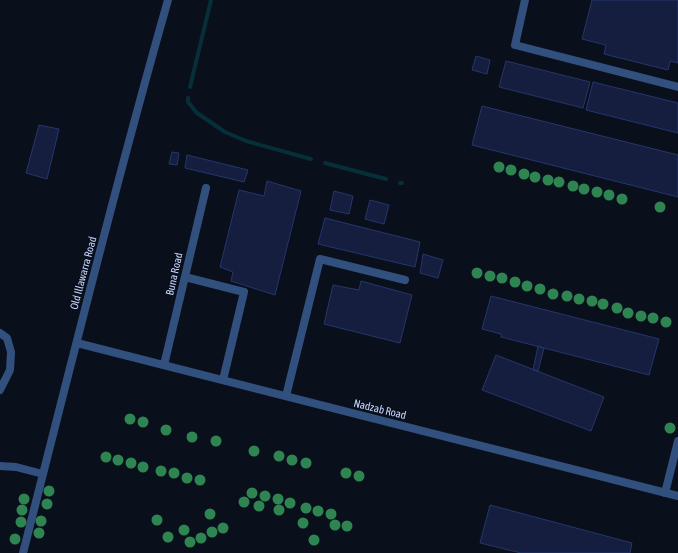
<svg xmlns="http://www.w3.org/2000/svg" width="678" height="553" font-family="'Asap Condensed',sans-serif">
<style>
.lines{fill:none;stroke-linecap:round;stroke-linejoin:round}
.stream{stroke:#062f39;stroke-width:4}
.building{fill:#151e3e;stroke:#25366c}
.lane{stroke:#32507e;stroke-width:8}
.tree{fill:#2e8551}
.labels{text-anchor:middle;stroke-width:3;stroke-linejoin:round;paint-order:stroke}
.street-label{font-size:11px;fill:#c5d7ff;stroke:#0a0f1c}
</style>
<rect width="100%" height="100%" fill="#0a0f1c"/>
<g class="lines">
<path class="stream" d="M190,87L211,0
M188,98V102L197,113L225,132L246,141L311,159
M325,163L386,179
M400,183H402"/>
</g>
<path class="building" d="M592,0H678V63L670,61L668,70L604,54L606,45L582,39Z
M476,56L490,60L487,74L472,70Z
M506,61L590,82L583,108L499,87Z
M593,82L678,103V133L586,110Z
M482,106L678,155V197L472,145Z
M39,125L59,129L47,179L26,173Z
M172,152L179,153L177,165L169,164Z
M187,155L248,170L244,182L185,168Z
M267,181L301,191L275,295L231,281L233,272L220,267L239,190L264,196Z
M334,191L353,196L349,214L330,210Z
M370,200L389,205L384,224L365,219Z
M325,218L420,242L415,267L318,244Z
M423,254L443,260L438,278L420,273Z
M361,281L412,295L400,343L324,324L333,285L359,290Z
M491,296L659,339L649,375L501,337V334L482,329Z
M538,346L544,348L538,371L533,370Z
M496,355L604,397L591,431L482,390Z
M490,505L632,543L630,553H521L480,543Z"/>
<g class="lines">
<path class="lane" d="M525,0L515,45L678,87
M185,277L244,292L223,380
M0,333L7,338L11,352L10,370L0,390
M77,343L678,496
M164,365L206,188
M286,396L320,259L405,280
M0,466L16,467L43,474
M665,493L678,441
M23,553C70,368 116,183 168,0"/>
</g>
<g class="tree">
<circle cx="499" cy="167" r="5.5"/>
<circle cx="511" cy="170" r="5.5"/>
<circle cx="524" cy="174" r="5.5"/>
<circle cx="535" cy="177" r="5.5"/>
<circle cx="548" cy="180" r="5.5"/>
<circle cx="559" cy="182" r="5.5"/>
<circle cx="573" cy="186" r="5.5"/>
<circle cx="584" cy="189" r="5.5"/>
<circle cx="597" cy="192" r="5.5"/>
<circle cx="609" cy="195" r="5.5"/>
<circle cx="622" cy="199" r="5.5"/>
<circle cx="660" cy="207" r="5.5"/>
<circle cx="477" cy="273" r="5.5"/>
<circle cx="490" cy="276" r="5.5"/>
<circle cx="502" cy="278" r="5.5"/>
<circle cx="515" cy="282" r="5.5"/>
<circle cx="527" cy="286" r="5.5"/>
<circle cx="540" cy="289" r="5.5"/>
<circle cx="553" cy="294" r="5.5"/>
<circle cx="567" cy="296" r="5.5"/>
<circle cx="579" cy="299" r="5.5"/>
<circle cx="592" cy="301" r="5.5"/>
<circle cx="603" cy="304" r="5.5"/>
<circle cx="617" cy="308" r="5.5"/>
<circle cx="628" cy="313" r="5.5"/>
<circle cx="641" cy="316" r="5.5"/>
<circle cx="653" cy="318" r="5.5"/>
<circle cx="666" cy="322" r="5.5"/>
<circle cx="130" cy="419" r="5.5"/>
<circle cx="143" cy="422" r="5.5"/>
<circle cx="670" cy="428" r="5.5"/>
<circle cx="166" cy="430" r="5.5"/>
<circle cx="192" cy="437" r="5.5"/>
<circle cx="216" cy="441" r="5.5"/>
<circle cx="254" cy="451" r="5.5"/>
<circle cx="279" cy="456" r="5.5"/>
<circle cx="106" cy="457" r="5.5"/>
<circle cx="118" cy="460" r="5.5"/>
<circle cx="292" cy="460" r="5.5"/>
<circle cx="131" cy="463" r="5.5"/>
<circle cx="306" cy="463" r="5.5"/>
<circle cx="143" cy="467" r="5.5"/>
<circle cx="161" cy="471" r="5.5"/>
<circle cx="174" cy="473" r="5.5"/>
<circle cx="346" cy="473" r="5.5"/>
<circle cx="359" cy="476" r="5.5"/>
<circle cx="187" cy="478" r="5.5"/>
<circle cx="200" cy="480" r="5.5"/>
<circle cx="49" cy="491" r="5.5"/>
<circle cx="252" cy="493" r="5.5"/>
<circle cx="265" cy="496" r="5.5"/>
<circle cx="24" cy="499" r="5.5"/>
<circle cx="278" cy="499" r="5.5"/>
<circle cx="244" cy="502" r="5.5"/>
<circle cx="290" cy="503" r="5.5"/>
<circle cx="47" cy="504" r="5.5"/>
<circle cx="259" cy="506" r="5.5"/>
<circle cx="306" cy="508" r="5.5"/>
<circle cx="22" cy="510" r="5.5"/>
<circle cx="279" cy="510" r="5.5"/>
<circle cx="318" cy="511" r="5.5"/>
<circle cx="210" cy="514" r="5.5"/>
<circle cx="331" cy="514" r="5.5"/>
<circle cx="157" cy="520" r="5.5"/>
<circle cx="41" cy="521" r="5.5"/>
<circle cx="21" cy="522" r="5.5"/>
<circle cx="303" cy="523" r="5.5"/>
<circle cx="335" cy="525" r="5.5"/>
<circle cx="347" cy="526" r="5.5"/>
<circle cx="223" cy="528" r="5.5"/>
<circle cx="184" cy="530" r="5.5"/>
<circle cx="212" cy="532" r="5.5"/>
<circle cx="39" cy="533" r="5.5"/>
<circle cx="168" cy="537" r="5.5"/>
<circle cx="201" cy="538" r="5.5"/>
<circle cx="15" cy="539" r="5.5"/>
<circle cx="314" cy="540" r="5.5"/>
<circle cx="190" cy="542" r="5.5"/>
</g>
<g class="labels">
<g class="street-label">
<text transform="translate(83 273) rotate(-75)" y="4">Old Illawarra Road</text>
<text transform="translate(174 274) rotate(-77)" y="4">Buna Road</text>
<text transform="translate(380 409) rotate(14)" y="4">Nadzab Road</text>
</g>
</g>
</svg>
